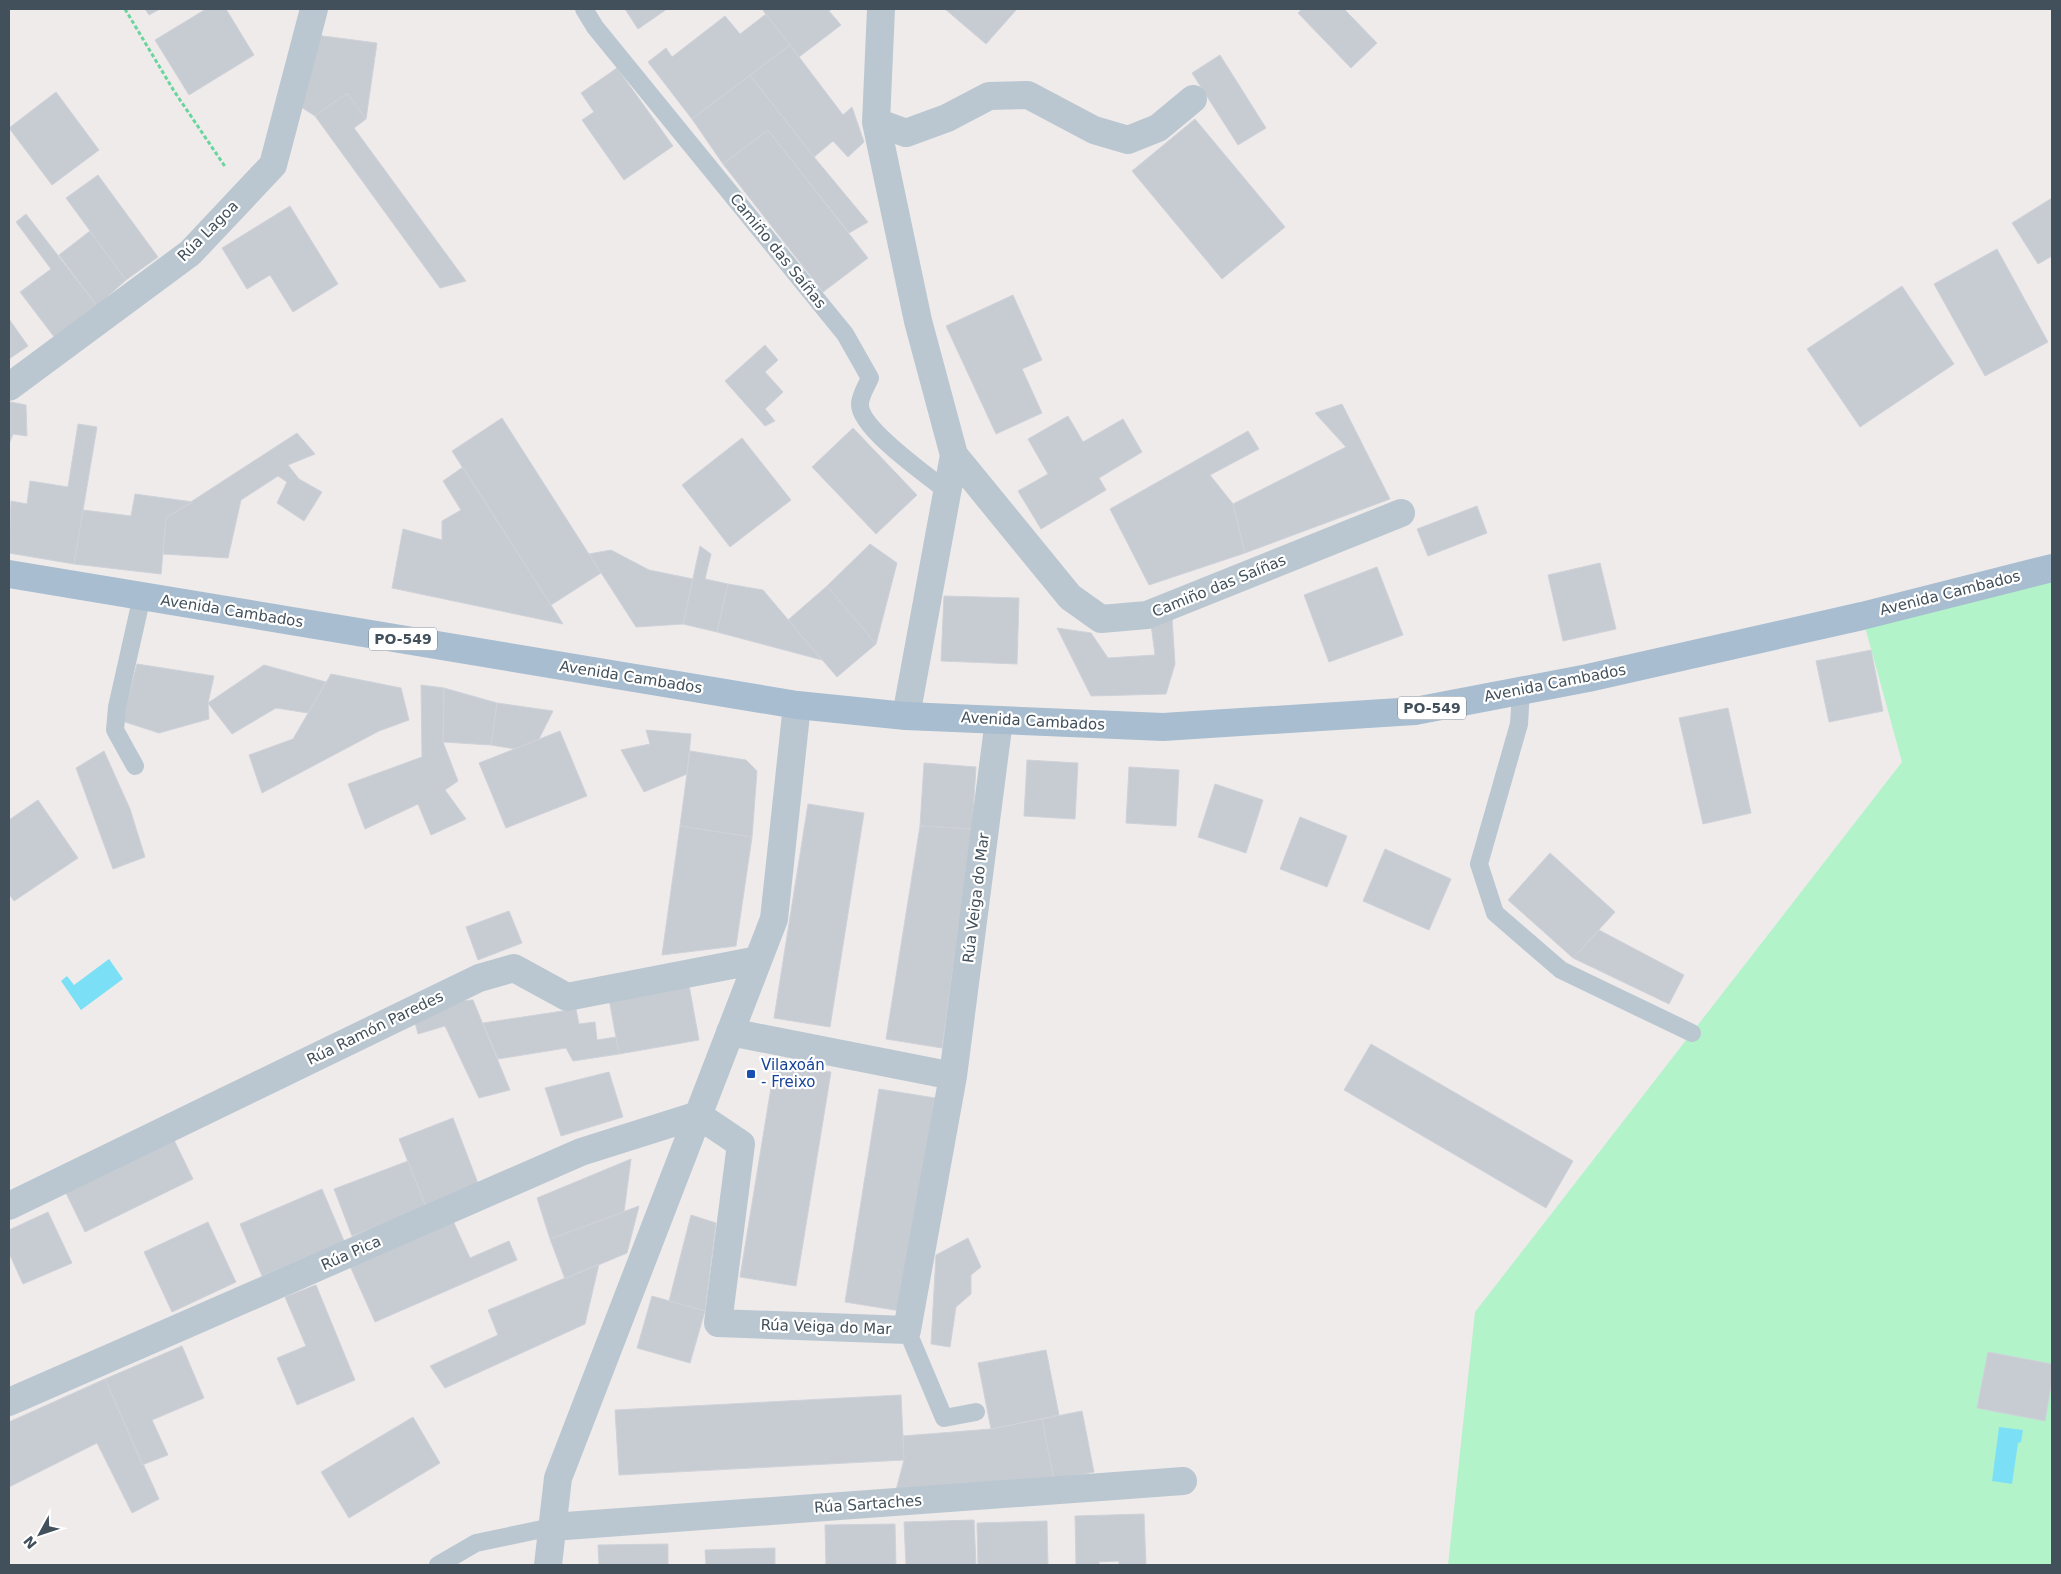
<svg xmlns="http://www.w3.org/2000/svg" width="2061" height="1574" font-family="'DejaVu Sans',sans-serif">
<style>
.green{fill:#b3f3ca}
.water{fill:#7be0f5}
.building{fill:#c7cbd2;stroke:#cfd2d9}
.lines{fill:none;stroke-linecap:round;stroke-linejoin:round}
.path{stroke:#68d59c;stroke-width:3;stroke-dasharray:4 2.5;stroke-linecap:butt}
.service{stroke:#bac7d0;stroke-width:18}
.minor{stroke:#bac7d0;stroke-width:28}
.primary{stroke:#a8bdcf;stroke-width:28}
.transit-dot{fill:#1a4fb4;stroke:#fff;stroke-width:2}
.labels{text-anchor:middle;stroke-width:4.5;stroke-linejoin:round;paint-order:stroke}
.shield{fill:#fff;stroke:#7b848c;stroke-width:1}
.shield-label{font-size:14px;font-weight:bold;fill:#42505b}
.street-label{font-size:15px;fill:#42505b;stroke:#fff}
.transit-label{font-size:15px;fill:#164399;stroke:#fff;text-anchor:start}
</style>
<rect width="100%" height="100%" fill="#efebeb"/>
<path class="green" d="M2052,568V1565H1448L1475,1312L1902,762L1862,616Z"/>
<path class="water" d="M109,959L123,979L81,1010L61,981L67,976L74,985Z
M1999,1427L2023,1430L2021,1442L2018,1443L2012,1484L1992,1481Z"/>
<path class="building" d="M145,9H160L149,15Z
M206,9H226L254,55L189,95L155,40Z
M625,9H667L638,29Z
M762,9H832L829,11L841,25L799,57Z
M945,9H1017L986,44Z
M1302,9H1344L1377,43L1351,68L1298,13Z
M766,14L790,45L692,119L648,62L666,48L672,57L725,16L740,34Z
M315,35L377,43L366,119L347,93L315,116L301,107Z
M790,45L843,115L852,107L864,142L848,157L833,141L814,157L750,75Z
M1220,55L1266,128L1238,145L1192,73Z
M617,68L673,146L624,180L582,120L594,112L581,93Z
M750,75L814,157L868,222L849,233L768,130L723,164L692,119Z
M56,92L99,150L52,185L9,128Z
M347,93L366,119L354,128L466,281L440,288L315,116Z
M1195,119L1285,227L1222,279L1132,171Z
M768,130L868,258L823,292L723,164Z
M98,175L158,257L126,280L66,198Z
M2052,198V256L2038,264L2012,223Z
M290,206L338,284L293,312L270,275L247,289L222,248Z
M26,214L97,306L55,338L20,292L51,269L16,222Z
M90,231L126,280L97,306L59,255Z
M1997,249L2048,342L1985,376L1934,284Z
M1902,286L1954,364L1860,427L1807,349Z
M1013,295L1042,360L1022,369L1042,413L996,434L946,326Z
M9,319L28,346L9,359Z
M765,345L778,360L765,372L783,392L765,409L775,421L765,426L725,381Z
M11,402L26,405L27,436L13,434L9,444V404Z
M1342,404L1390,499L1245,553L1233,504L1346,447L1315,413Z
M1068,416L1083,442L1123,419L1142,452L1099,478L1106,490L1041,529L1018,491L1048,474L1028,439Z
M502,418L601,573L551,605L452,451Z
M78,424L97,427L74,564L9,553L11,501L27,504L30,481L68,487Z
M853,428L917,495L876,534L812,467Z
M1248,431L1259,449L1210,475L1233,504L1245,553L1149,585L1110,509Z
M297,433L315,454L288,465L299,479L322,492L304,521L277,503L287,482L278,476L241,500L228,558L163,554L166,518Z
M742,438L791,500L730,547L682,485Z
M463,467L551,605L563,624L392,588L403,529L442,540V521L461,510L443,481Z
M135,494L193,502L166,518L161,574L74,564L83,510L131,516Z
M1477,506L1487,533L1428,556L1417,529Z
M870,544L897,563L876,644L827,586Z
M700,546L711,554L705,579L728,584L717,632L683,624Z
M611,550L649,570L693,579L683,624L636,627L589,554Z
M1600,563L1616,629L1563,641L1548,575Z
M1377,567L1403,635L1329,662L1304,595Z
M728,584L763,590L822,660L717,632Z
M827,586L876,644L837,677L788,620Z
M944,596L1019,598L1017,664L941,661Z
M1172,617L1175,664L1166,694L1091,696L1057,628L1091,633L1108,658L1155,655L1151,624Z
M1871,650L1883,711L1829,722L1816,661Z
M137,664L214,676L208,703L209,719L159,733L122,721Z
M264,665L326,682L308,713L276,708L232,734L208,703Z
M331,674L401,688L409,720L379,731L262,793L249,755L293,739Z
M421,685L444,688L443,742L458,781L445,790L466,819L431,835L418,804L365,829L348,784L422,757Z
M444,688L497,703L491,745L443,742Z
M497,703L553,711L539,739L515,749L491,745Z
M1728,708L1751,813L1703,824L1679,718Z
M646,730L691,734L687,774L644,792L621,750L650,744Z
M560,731L587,796L506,828L479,763Z
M104,751L130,809L145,857L113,869L76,768Z
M690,751L746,760L757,771L752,837L680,826Z
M1027,760L1078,763L1075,819L1024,816Z
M924,763L976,767L972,829L920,826Z
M1129,767L1179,770L1176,826L1126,823Z
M1215,784L1263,800L1246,853L1198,837Z
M38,800L78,858L14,901L9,894V820Z
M808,804L864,813L830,1027L774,1018Z
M1300,817L1347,836L1327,887L1280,869Z
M680,826L752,837L736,946L662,955Z
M920,826L972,829L942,1048L886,1039Z
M1385,849L1451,879L1429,930L1363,901Z
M1550,853L1615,912L1573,958L1508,900Z
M509,911L522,943L478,960L466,927Z
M1599,930L1684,975L1669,1004L1573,958Z
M689,985L699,1040L619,1054L609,999Z
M473,1000L510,1090L479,1098L445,1026L418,1034L415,1022L457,1001Z
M576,1009L579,1024L595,1022L597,1040L616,1037L619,1054L573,1061L566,1048L498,1059L483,1023Z
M1371,1044L1573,1161L1546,1208L1344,1090Z
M775,1063L831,1072L796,1286L740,1277Z
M609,1072L623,1117L561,1136L545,1088Z
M879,1089L935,1098L901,1311L845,1302Z
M453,1118L479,1186L426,1207L399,1139Z
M174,1140L193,1179L85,1232L66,1193Z
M631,1159L624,1212L550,1239L537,1198Z
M408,1161L426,1207L352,1236L334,1189Z
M322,1189L344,1241L262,1276L240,1224Z
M639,1206L627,1253L565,1279L550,1239Z
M48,1212L72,1263L23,1284L9,1253V1230Z
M691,1215L716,1223L705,1311L669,1301Z
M453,1221L470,1258L509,1241L517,1260L375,1322L350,1266Z
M208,1222L236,1282L172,1312L144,1252Z
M968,1238L981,1267L971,1275V1294L956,1307L950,1347L931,1344L936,1255Z
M599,1264L585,1324L445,1388L430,1366L498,1335L488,1310Z
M316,1285L355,1380L297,1405L277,1358L306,1346L285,1297Z
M652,1296L705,1311L690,1363L637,1348Z
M182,1346L204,1398L152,1420L168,1455L142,1465L105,1379Z
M1046,1350L1059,1415L991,1429L978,1363Z
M1988,1352L2052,1364V1380L2045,1421L1977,1408Z
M105,1379L159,1499L132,1513L97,1443L9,1487V1422Z
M901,1395L904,1460L619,1475L615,1410Z
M1082,1411L1094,1472L1054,1480L1042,1419Z
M413,1417L440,1463L349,1518L321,1472Z
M1042,1419L1054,1480L896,1490L904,1460L903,1436L991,1429Z
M1144,1514L1146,1565H1119V1561L1099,1562V1565H1076L1075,1516Z
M974,1520L976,1565H906L904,1522Z
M1047,1521L1048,1565H978L977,1523Z
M895,1524L896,1565H826L825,1525Z
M668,1544V1565H599L598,1545Z
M775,1548V1565H706L705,1550Z"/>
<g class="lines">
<path class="path" d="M125,9L174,91L226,168"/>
<path class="service" d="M584,9L595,27L845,334L870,378C867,385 860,396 860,404C859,428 928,476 947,491
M1521,691L1519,724L1479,864L1495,913L1561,970L1692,1033
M135,766L115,730L117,707L142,596
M907,1330L944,1418L976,1412
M438,1565L476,1543L552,1527"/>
<path class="minor" d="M881,9L876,122L918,321L954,455L906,716
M876,122L906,133L947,118L989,96L1028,95L1094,130L1128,140L1158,128L1193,99
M9,387L190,253L273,165L314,9
M954,455L1070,597L1101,619L1147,615L1401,513
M953,1076L999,720
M9,1206L479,978L514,968L567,997L758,960
M9,1402L581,1152L698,1115L741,1144L718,1323L907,1330L953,1076L730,1032
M552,1527L1183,1481
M548,1565L558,1478L774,919L797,705"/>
<path class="primary" d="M9,574L797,705L906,716L1163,727L1415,711L1588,678L1862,616L2052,568"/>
</g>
<rect class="transit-dot" x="746" y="1069" width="10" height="10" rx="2.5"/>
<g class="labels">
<g class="shield">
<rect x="369" y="627.5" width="68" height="23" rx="4"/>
<rect x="1398" y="696.5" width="68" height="23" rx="4"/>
</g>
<g class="shield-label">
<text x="403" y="644">PO-549</text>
<text x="1432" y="713">PO-549</text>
</g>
<g class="street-label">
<text transform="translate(208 231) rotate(-45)" y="5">Rúa Lagoa</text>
<text transform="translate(778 251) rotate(51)" y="5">Camiño das Saíñas</text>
<text transform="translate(1219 586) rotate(-22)" y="5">Camiño das Saíñas</text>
<text transform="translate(1950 593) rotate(-14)" y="5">Avenida Cambados</text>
<text transform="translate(232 611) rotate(9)" y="5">Avenida Cambados</text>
<text transform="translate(631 677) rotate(9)" y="5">Avenida Cambados</text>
<text transform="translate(1555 683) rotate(-11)" y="5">Avenida Cambados</text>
<text transform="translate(1033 721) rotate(3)" y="5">Avenida Cambados</text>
<text transform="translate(976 898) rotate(-83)" y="5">Rúa Veiga do Mar</text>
<text transform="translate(375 1028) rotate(-26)" y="5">Rúa Ramón Paredes</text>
<text transform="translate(351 1253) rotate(-24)" y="5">Rúa Pica</text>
<text transform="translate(826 1327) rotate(2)" y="5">Rúa Veiga do Mar</text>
<text transform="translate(868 1504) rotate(-4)" y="5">Rúa Sartaches</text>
</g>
<g class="transit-label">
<text x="761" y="1070">Vilaxoán<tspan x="761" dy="17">- Freixo</tspan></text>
</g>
</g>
<rect width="2061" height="1574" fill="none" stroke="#42505b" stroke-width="20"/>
<g transform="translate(40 1534) rotate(230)" stroke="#ffffff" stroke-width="4" paint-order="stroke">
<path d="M0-4L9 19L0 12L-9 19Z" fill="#42505b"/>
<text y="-8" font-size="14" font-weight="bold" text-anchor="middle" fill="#42505b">N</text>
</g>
</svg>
